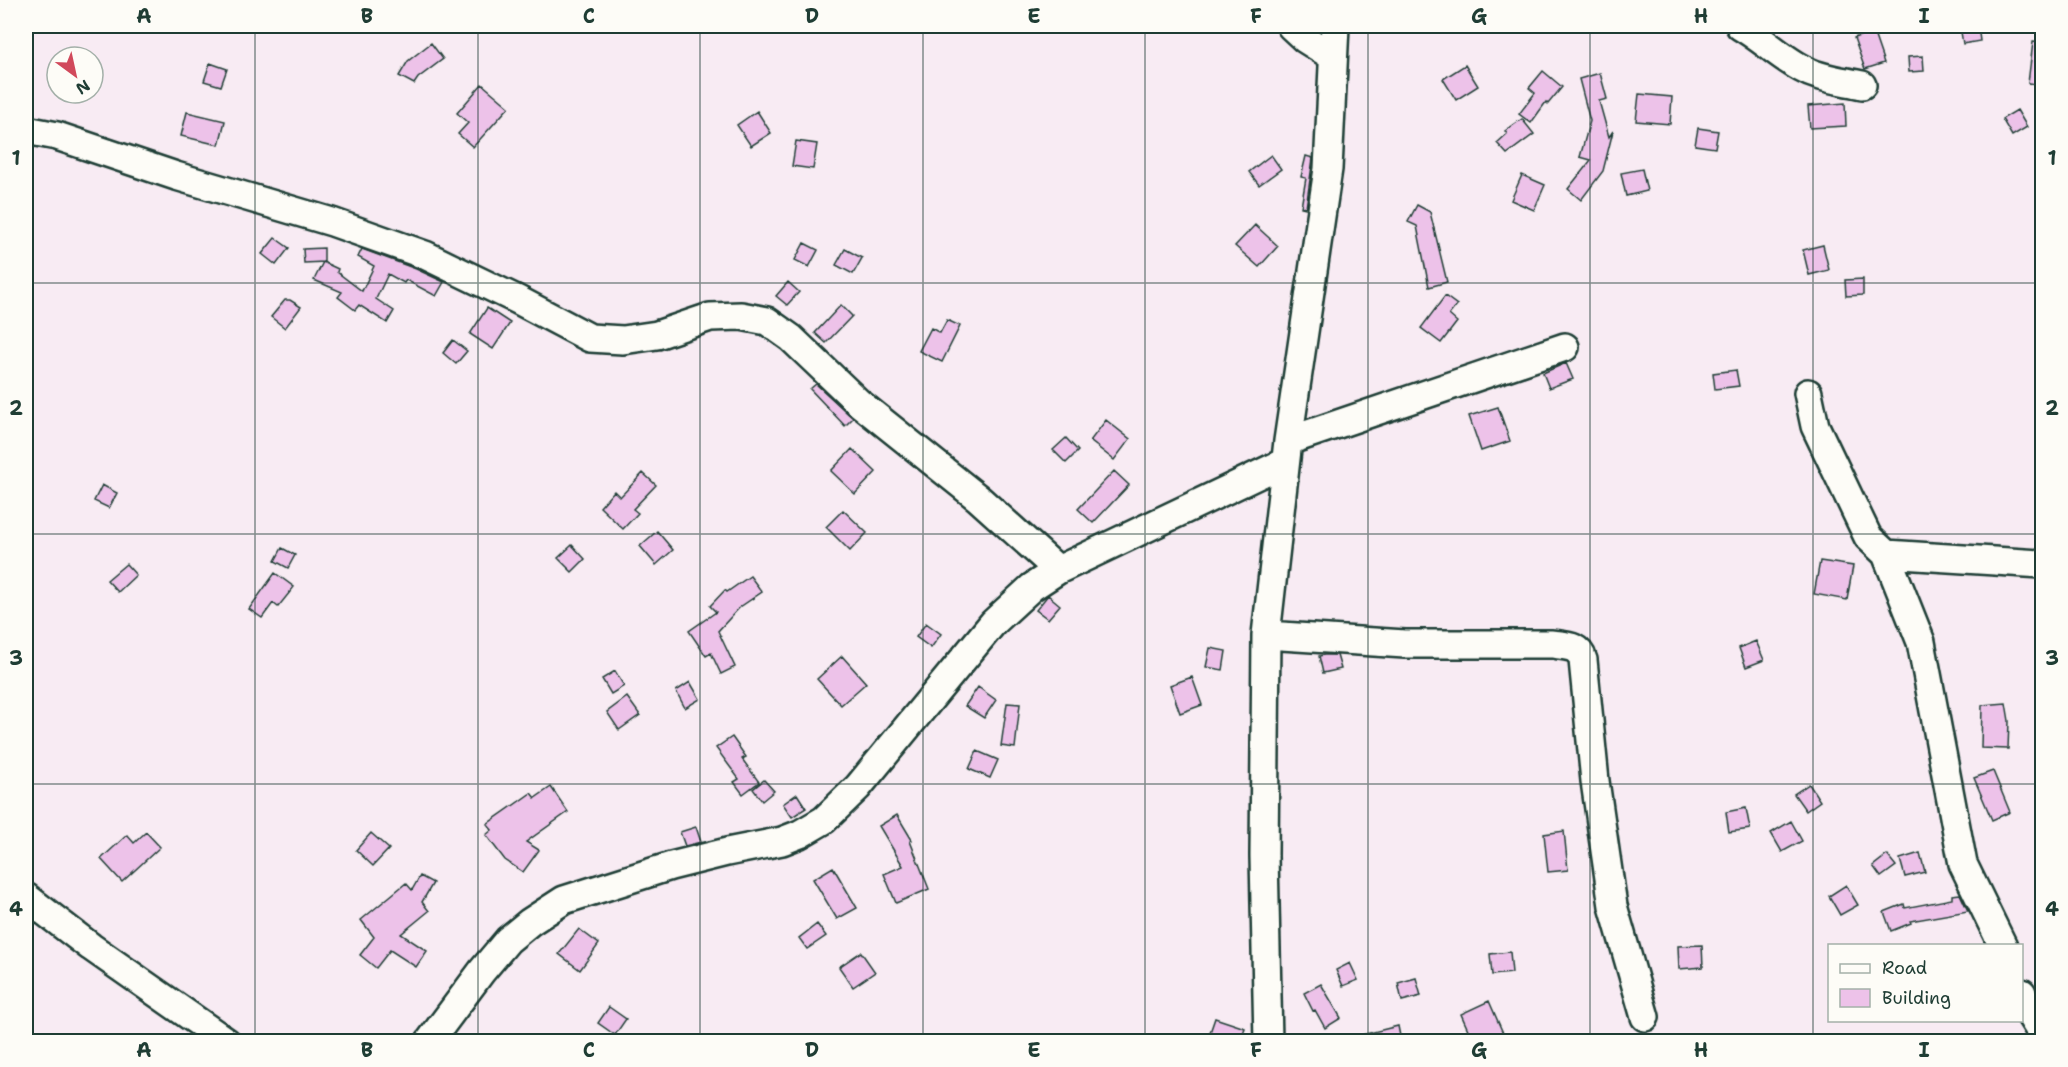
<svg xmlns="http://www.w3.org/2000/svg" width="2068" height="1067" font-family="'Shantell Sans',sans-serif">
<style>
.building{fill:#edc2e9;stroke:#1f3d34;stroke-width:1.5}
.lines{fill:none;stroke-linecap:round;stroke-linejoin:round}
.minor-casing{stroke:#1f3d34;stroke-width:32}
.minor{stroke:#fdfcf7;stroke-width:27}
.grid{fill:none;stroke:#1f3d34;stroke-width:1.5;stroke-opacity:0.55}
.neatline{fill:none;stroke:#1f3d34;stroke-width:2}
.grid-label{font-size:20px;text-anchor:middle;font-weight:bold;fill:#1f3d34}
</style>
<rect width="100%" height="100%" fill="#f8ebf3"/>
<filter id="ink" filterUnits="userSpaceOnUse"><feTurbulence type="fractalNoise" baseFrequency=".0167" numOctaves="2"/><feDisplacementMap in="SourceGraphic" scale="12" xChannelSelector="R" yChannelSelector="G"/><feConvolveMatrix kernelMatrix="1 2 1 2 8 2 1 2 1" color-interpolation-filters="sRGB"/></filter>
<g filter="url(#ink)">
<path class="building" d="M1960,26H1978L1980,41L1963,44Z
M1873,31L1884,63L1865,69L1854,38Z
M2033,42L2043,43V85L2028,83Z
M431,43L443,59L418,78L414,84L399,76L408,61Z
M1923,56L1924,71L1909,72L1908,57Z
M210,63L227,69L221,86L204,81Z
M1465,65L1478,86L1456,100L1443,79Z
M1543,71L1562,87L1548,104L1546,102L1531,123L1519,114L1535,93L1529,88Z
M1600,73L1607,99L1599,101L1609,137L1613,131L1603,171L1581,200L1568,189L1591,160L1580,157L1590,121L1579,79Z
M482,84L509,107L473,147L458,134L468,123L457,113Z
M1639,94L1672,97L1670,124L1636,121Z
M1845,103L1846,126L1810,128L1808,106Z
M2017,110L2027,127L2012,136L2002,119Z
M757,111L771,133L751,146L737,125Z
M187,112L225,121L219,145L181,136Z
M1522,119L1534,134L1507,154L1497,143L1507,134L1505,131Z
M1698,128L1718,131L1715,148L1695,145Z
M796,141L817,144L813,169L792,166Z
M1271,155L1281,169L1259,185L1249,172Z
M1306,156L1313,158L1306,208L1301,207L1306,178L1301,177Z
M1642,169L1647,191L1626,196L1621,173Z
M1522,175L1545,185L1534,210L1511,200Z
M1417,205L1430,212L1447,282L1429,287L1417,226L1408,222Z
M1255,225L1278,246L1259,267L1235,246Z
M275,238L289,248L276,265L262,254Z
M804,243L818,250L809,267L795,260Z
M1823,245L1829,270L1809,275L1803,250Z
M324,248V262L304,263L303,249Z
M362,249L416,269L444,282L436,296L406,280L404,283L388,274L376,299L394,311L387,323L359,305L355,310L338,297L342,292L314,280L323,262L338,269L337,272L362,291L374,266L358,257Z
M845,249L862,258L853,274L836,265Z
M1863,279V295L1846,296L1845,280Z
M788,282L799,292L787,305L776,296Z
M1445,296L1457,305L1449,315L1457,322L1441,343L1421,328Z
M285,300H290L301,307L285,328L271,317Z
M841,305L852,316L826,343L815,333Z
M487,308L510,323L493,349L470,334Z
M947,320L960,326L942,362L919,351L931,328L940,333Z
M453,340L467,351L456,364L443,353Z
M1566,363L1573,379L1549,388L1543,373Z
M1736,370L1739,386L1715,389L1713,373Z
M816,384L853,418L845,426L810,389Z
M1498,407L1510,441L1481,451L1469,416Z
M1106,420L1130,439L1114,460L1090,441Z
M1066,438L1078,451L1066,463L1053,450Z
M852,449L876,472L855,494L831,471Z
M1114,471L1129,485L1093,523L1078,509Z
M643,473L656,485L633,509L638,513L623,529L600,507L614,491L620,497Z
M102,485L117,493L109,508L94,501Z
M843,510L867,533L850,551L826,527Z
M657,531L673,550L656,565L640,546Z
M572,545L585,559L572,572L558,558Z
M282,548L295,555L288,568L275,561Z
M1820,561L1853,566L1847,600L1814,594Z
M126,564L136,575L118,592L107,580Z
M275,573L294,587L278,607L273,603L262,618L249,609Z
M750,576L762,592L740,607L718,631L735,667L721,674L711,653L706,656L689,631L716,612L710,606L725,590L727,592Z
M1048,595L1060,605L1048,619L1036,610Z
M926,623L941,634L931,648L916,637Z
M1756,641L1764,660L1746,667L1739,648Z
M1210,648L1226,651L1223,670L1206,667Z
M1324,655H1337L1341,669L1323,673L1319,656Z
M842,656L866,683L841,705L817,679Z
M615,671L624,686L611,694L602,679Z
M1192,677L1202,705L1180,713L1170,685Z
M690,682L700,699L685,708L676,691Z
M978,687L996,700L984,718L965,706Z
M627,697L640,715L619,730L607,712Z
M1007,703L1020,704L1015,748L1001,746Z
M2006,703L2009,721L2008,749L1981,748L1982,705Z
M732,737L746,757L742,759L759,782L743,794L734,782L739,779L716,748Z
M977,751L998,760L990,778L969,769Z
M1993,771L2010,812L1992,820L1974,778Z
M764,780L774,791L762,801L753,789Z
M1809,784L1820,801L1806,811L1794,794Z
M551,787L568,812L526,842L539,850L523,872L505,860L486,835L492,830L487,824L531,793L535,798Z
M797,794L806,808L792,817L783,804Z
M1746,808L1750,829L1729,832L1726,812Z
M897,815L912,840L910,841L929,889L896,903L884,874L903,866L879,826Z
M1791,821L1802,841L1782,852L1771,833Z
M696,827L701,842L685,846L680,832Z
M1564,831L1568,870L1548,872L1544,834Z
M146,832L160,847L122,882L101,859L127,835L134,843Z
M371,833L389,849L373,866L356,850Z
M1920,853L1925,872L1905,877L1900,859Z
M1887,855L1896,866L1881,877L1873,866Z
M833,867L857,908L837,919L813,879Z
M420,876L433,883L422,902L429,911L401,934L427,951L416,967L390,950L376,968L360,955L374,937L361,920L406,883L412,890Z
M1846,885L1858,905L1840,915L1829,896Z
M1960,894L1968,911L1910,921L1911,923L1891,931L1884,912L1904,904L1905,908L1952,899V895Z
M817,924L826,936L807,949L799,938Z
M579,929L599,944L580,970L559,954Z
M1702,945L1703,967L1679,969L1678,946Z
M861,952L875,972L853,987L839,967Z
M1510,952L1512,973L1492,975L1490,954Z
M1350,963L1358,980L1343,986L1336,970Z
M1416,978L1421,996L1402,1001L1398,983Z
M1321,984L1341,1018L1325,1028L1315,1010L1313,1011L1304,993Z
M1489,1001L1503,1033L1483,1041H1473L1461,1014Z
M609,1007L626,1019L615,1035L598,1023Z
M1215,1018L1245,1028L1240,1041H1207Z
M1398,1026L1401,1041H1357V1036Z"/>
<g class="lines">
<defs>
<path id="minor" d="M1291,26L1305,39L1332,56
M1740,26C1763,39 1783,60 1807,71C1823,79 1844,81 1862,85
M26,130L57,136L176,176L332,222L425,255L518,300L590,338L623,340L657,335L710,317L741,316L767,321L791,338L858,402L978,498L1058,570
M1808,393L1815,426L1868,537L1886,554L1921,642L1963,864L2003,946
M1288,441L1565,347
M1886,554L2042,564
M1266,635L1405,644H1552C1566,646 1579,645 1583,660L1595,781L1613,906L1645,1017
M26,897L91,947L227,1042
M2022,993L2029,1013L2042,1034
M429,1042L482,971L508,940L530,922L564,900L671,866L727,852L782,841L800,834L824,820L858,787L993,623L1032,587L1058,570L1285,462
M1268,1042L1264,856L1266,635L1288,441L1328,169L1335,26"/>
</defs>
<use href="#minor" class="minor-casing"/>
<use href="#minor" class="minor"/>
</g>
</g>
<path class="grid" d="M255,26V1042M478,26V1042M700,26V1042M923,26V1042M1145,26V1042M1368,26V1042M1590,26V1042M1813,26V1042M26,283H2042M26,534H2042M26,784H2042"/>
<rect width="2068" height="1067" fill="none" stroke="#fdfcf7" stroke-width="66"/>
<rect x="1828" y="944" width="195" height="78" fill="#fdfcf7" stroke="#a4b0a9" stroke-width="1.5"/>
<rect x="1840" y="964" width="30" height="9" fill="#fdfcf7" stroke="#a4b0a9" stroke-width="1.5"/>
<text x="1882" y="974" font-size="18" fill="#1f3d34">Road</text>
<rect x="1840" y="989" width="30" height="18" fill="#edc2e9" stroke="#a4b0a9" stroke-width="1.5"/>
<text x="1882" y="1004" font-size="18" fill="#1f3d34">Building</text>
<g transform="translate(75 75) rotate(147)"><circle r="28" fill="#fdfcf7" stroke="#a4b0a9" stroke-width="1.5"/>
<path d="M0-4.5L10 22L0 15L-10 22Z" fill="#d1495b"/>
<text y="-9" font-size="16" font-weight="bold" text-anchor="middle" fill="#1f3d34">N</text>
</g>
<rect x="33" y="33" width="2002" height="1001" class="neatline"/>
<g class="grid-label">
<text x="144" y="23">A</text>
<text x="367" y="23">B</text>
<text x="589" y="23">C</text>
<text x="812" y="23">D</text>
<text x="1034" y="23">E</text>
<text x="1256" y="23">F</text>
<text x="1479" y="23">G</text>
<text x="1701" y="23">H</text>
<text x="1924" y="23">I</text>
<text x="16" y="165">1</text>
<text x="2052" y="165">1</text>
<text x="16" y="415">2</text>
<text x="2052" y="415">2</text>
<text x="16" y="665">3</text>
<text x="2052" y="665">3</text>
<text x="16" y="916">4</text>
<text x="2052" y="916">4</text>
<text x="144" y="1057">A</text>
<text x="367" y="1057">B</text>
<text x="589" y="1057">C</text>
<text x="812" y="1057">D</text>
<text x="1034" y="1057">E</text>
<text x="1256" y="1057">F</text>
<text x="1479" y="1057">G</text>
<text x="1701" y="1057">H</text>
<text x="1924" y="1057">I</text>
</g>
</svg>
